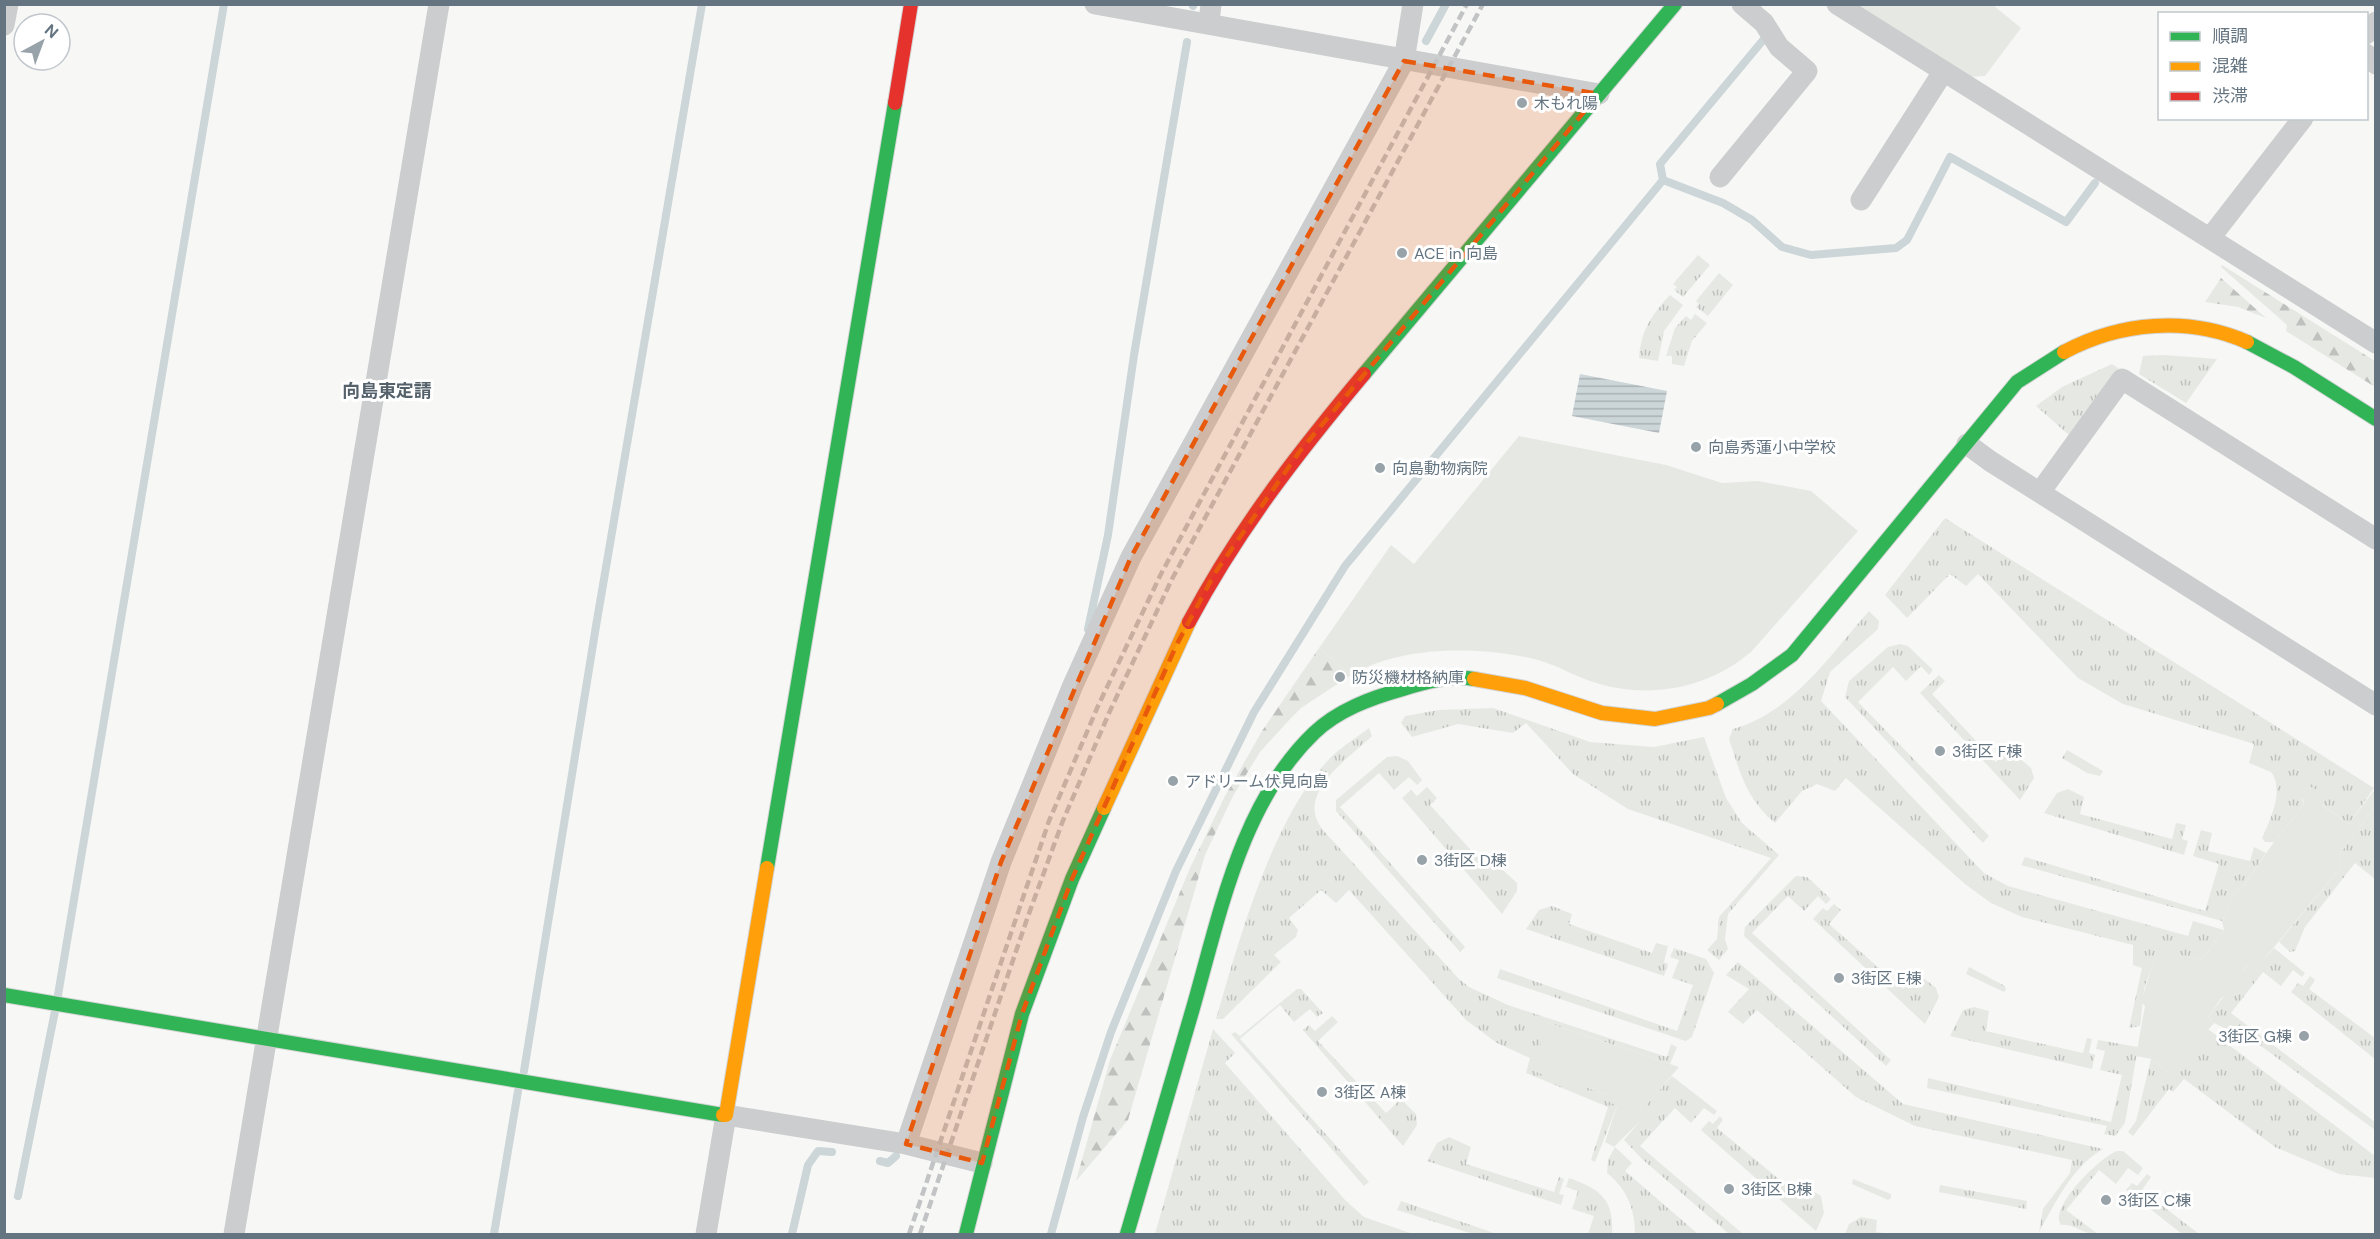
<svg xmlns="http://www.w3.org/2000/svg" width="2380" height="1239" font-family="'DM Sans','Noto Sans JP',sans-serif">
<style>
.grass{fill:url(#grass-tufts)}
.forest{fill:url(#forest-firs)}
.green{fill:#e6e9e3}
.water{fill:url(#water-rules)}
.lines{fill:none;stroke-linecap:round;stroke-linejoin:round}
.stream{stroke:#ccd5d7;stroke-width:8}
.fast-casing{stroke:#d4d5d6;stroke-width:16}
.slow-casing{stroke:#d4d5d6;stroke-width:16}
.jam-casing{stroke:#d4d5d6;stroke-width:16}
.street{stroke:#cccdce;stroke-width:21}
.fast{stroke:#30b455;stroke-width:14}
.slow{stroke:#ff9f0a;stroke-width:14}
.jam{stroke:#e5322d;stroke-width:14}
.rail{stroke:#c1c3c4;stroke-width:4.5;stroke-dasharray:9 4.5;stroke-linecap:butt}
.marked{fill:#e8590c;fill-opacity:0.2;stroke:#e8590c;stroke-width:4.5;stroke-dasharray:12 8;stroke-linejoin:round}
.poi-dot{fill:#97a2a9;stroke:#fff;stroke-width:2}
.labels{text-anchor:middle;stroke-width:6;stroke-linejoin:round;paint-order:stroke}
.poi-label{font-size:16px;fill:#647480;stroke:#fff;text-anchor:start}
.neighbourhood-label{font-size:18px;font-weight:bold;fill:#55626b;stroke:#fff}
</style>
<defs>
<pattern id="grass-tufts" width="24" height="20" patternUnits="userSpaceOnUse" patternTransform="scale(1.5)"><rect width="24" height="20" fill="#e6e9e3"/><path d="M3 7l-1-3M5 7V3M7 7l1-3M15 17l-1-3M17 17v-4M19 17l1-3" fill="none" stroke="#bec1bd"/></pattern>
<pattern id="forest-firs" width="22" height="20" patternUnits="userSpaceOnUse" patternTransform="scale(1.5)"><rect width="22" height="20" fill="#e6e9e3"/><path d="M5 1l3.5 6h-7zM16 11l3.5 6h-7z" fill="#bec1bd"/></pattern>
<pattern id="water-rules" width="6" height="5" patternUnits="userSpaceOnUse" patternTransform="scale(1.5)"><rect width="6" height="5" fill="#ccd5d7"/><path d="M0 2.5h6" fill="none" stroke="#a9b1b4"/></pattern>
</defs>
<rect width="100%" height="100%" fill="#f7f7f6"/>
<path class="grass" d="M1698,255L1710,265L1683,297L1674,290L1677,287L1673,284Z
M1719,273L1733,285L1708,316L1696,307L1699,304L1696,301Z
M1670,295L1683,305L1664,331L1658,361L1639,358C1641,330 1652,314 1670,295Z
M1695,314L1707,323L1692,341L1684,366L1672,364V356H1666L1675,328L1686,316L1691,320Z
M2165,355L2217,359L2186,403L2139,374L2143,356Z
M2112,364L2121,370L2070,436L2036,406L2062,387Z
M1945,518L2374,788L2349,824L2321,804L2302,799L2304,805L2274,842H2265L2262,838C2270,820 2285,790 2271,772L2249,763L2254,744L2123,704L2078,678L1978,574L1966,586L1950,574L1907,618L1885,595Z
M1869,611L1879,621L1878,629L1830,672L1821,701L1984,873L2008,886L2188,936L2193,921L2224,930L2202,960L2157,951C2154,962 2150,972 2146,983C2143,988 2142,1016 2140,1026L2129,1028L2142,968L2133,965V945L2022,917L1991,903L1965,884L1846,778L1835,791L1817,784L1802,791L1775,823C1746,798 1741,775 1729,739L1733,729C1793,712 1829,656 1869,611Z
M1900,644L1908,646L1933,670L1929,675L1921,666L1906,681L1893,667L1858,702L1989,836L1983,843L1845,697L1849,681L1888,647Z
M1939,675L1945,681L1932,694L1996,762L2009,749L2031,768L2034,778L2020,800L1920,693Z
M1493,708L1590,742L1654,747L1704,737L1726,798L1742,823L1779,855L1728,914L1725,939L1728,949L1719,960L1707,950L1717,939L1719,917L1771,858L1628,809L1573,774L1526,723L1513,733L1458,724L1412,737L1401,723L1405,716L1439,710Z
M1369,728L1372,736C1348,759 1294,794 1323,830L1458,978L1469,987L1508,1005L1667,1057L1671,1044L1677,1047L1670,1064L1548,1023L1576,1083L1607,1095L1617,1106L1595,1162L1591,1160L1608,1107L1526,1073L1530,1058L1497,1043L1466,1020L1349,890L1336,903L1321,890L1289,918L1298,930L1296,937L1274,955L1281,962L1223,1019H1216C1239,940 1273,815 1332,756C1343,746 1357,737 1369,728Z
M2067,750L2103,771L2100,776L2087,773L2062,758Z
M1397,756L1408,761L1422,780L1417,785L1409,777L1394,790L1379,773L1340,807L1465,947L1460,952L1336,811V800L1387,757Z
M1427,787L1437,798L1430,805L1488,869L1495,863L1517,883V891L1502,914L1402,798L1411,790L1417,796Z
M2068,789L2084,797L2080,814L2172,839L2176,823L2186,825L2182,839L2188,841L2184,855L2044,813L2057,793Z
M2375,806V879L2355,863L2305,927L2295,951L2290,952L2279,942L2341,867L2339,855Z
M2201,830L2212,833L2208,851L2250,861L2254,847L2266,853L2242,888L2234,892L2222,921L2021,865L2025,857L2205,911L2219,864L2193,856Z
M1796,876L1807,877L1831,899L1826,904L1818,896L1804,911L1788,896L1752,933L1891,1060L1886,1066L1744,936L1745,927Z
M1834,904L1841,910L1829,924L1903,989L1917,973L1936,988L1939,997L1925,1024L1813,919L1823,908L1827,911Z
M1552,906L1572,914L1569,924L1652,953L1656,943L1668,946L1664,962L1668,964L1664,976L1526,929L1539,910Z
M1674,948L1706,959L1714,973L1692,1037L1686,1041L1497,978L1500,969L1677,1031L1693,985L1672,978L1679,960L1670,957Z
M2274,948L2305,973L2302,977L2293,970L2281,986L2263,972L2231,1013L2375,1122V1130L2261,1046L2214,1023L2208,1017L2253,958L2264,959Z
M1738,962L1903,1104L2103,1149C2072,1167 2056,1202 2039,1232L2043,1209L2070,1173L2072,1160L1915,1126L1856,1097L1757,1010L1743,1024L1728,1012L1749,989L1726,975Z
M1969,967L2005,986L2006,990L2004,992L1966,974Z
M2310,976L2315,980L2309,989L2375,1038V1059L2291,992L2298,983L2303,986Z
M1297,989H1301L1323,1013L1317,1017L1310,1009L1294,1022L1280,1005L1240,1039L1369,1182L1364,1186L1231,1034L1235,1032L1240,1036Z
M1974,1007L1989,1011L1986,1031L2083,1053L2087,1038L2092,1039L2089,1053L2095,1055L2092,1069L1950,1036L1963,1010Z
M1332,1016L1338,1022L1318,1041L1386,1113L1401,1099L1416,1114L1417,1125L1403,1146L1303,1030L1309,1025L1315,1031Z
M1213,1029L1235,1053L1225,1063L1345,1200L1364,1217L1413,1234H1155Z
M2208,1029L2375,1156V1178L2339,1174L2275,1147L2184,1079L2173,1092L2169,1089L2133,1136L2128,1132L2136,1121L2151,1059L2170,1074Z
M2098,1040L2138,1047L2125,1123L2115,1136L2104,1134L2107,1126L1927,1088L1928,1078L2111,1122L2122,1075L2100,1070L2105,1051L2096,1049Z
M1672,1076L1717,1111L1714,1115L1704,1108L1691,1123L1675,1108L1640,1146L1743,1234H1729L1642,1159L1624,1140L1639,1122L1636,1116Z
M1720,1116L1723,1120L1717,1128L1792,1190L1799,1182L1821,1196L1824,1213L1816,1231L1701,1130L1709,1121L1713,1124Z
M1449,1137L1471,1147L1466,1164L1554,1192L1559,1177L1564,1179L1559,1194L1564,1195L1561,1205L1427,1161L1437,1143Z
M1615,1147L1632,1163L1625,1171L1698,1234H1635C1635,1209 1627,1189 1607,1173L1608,1160Z
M2117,1151H2123L2143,1168L2138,1175L2128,1168L2116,1184L2099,1170L2066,1210L2098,1234C2082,1235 2075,1223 2061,1225C2048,1208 2100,1157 2117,1151Z
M2147,1174L2151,1177L2142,1190L2199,1234H2182L2126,1190L2132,1183L2137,1186Z
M1569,1178C1601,1189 1614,1200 1612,1234H1588L1594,1216L1572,1209L1578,1191L1566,1187Z
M1853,1179L1891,1194V1198L1888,1200L1852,1184Z
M1940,1185L2027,1201L2026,1209L1939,1192Z
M1401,1201L1497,1234H1473L1397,1210Z
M1861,1217L1877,1220L1876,1232L1891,1234H1845L1849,1224Z"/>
<path class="forest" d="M2222,265L2375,361V387L2286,331L2287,325L2221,267Z
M2221,278L2266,318L2238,307L2205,302Z
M1319,648L1351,675L1301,708L1291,718L1260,752L1233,796L1205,855L1128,1120L1076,1181L1110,1060L1190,868L1224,798L1262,731Z"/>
<path class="green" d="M1856,5H1993L2021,28L1985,76L1969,77Z
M1519,436L1666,465L1722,483L1758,481L1811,491L1858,531L1751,652C1707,689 1648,700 1593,682C1574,676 1557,665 1538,660C1482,646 1402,645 1351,675L1319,648L1391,545L1414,564Z
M2307,785L2321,792L2322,805L2349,824L2375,789V806L2339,855L2341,867L2264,959H2253L2244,969L2245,976L2230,995L2222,997L2208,1017L2214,1023L2187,1054L2189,1064L2179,1073L2170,1074L2151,1059L2136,1056L2145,1006L2141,1002L2157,950L2202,960L2224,930L2222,921L2234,892L2242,888L2274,842L2304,805L2302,791Z
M1548,1023L1679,1067L1637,1116L1640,1121L1614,1147L1605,1142L1617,1106L1606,1100L1607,1095C1582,1085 1561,1081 1536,1072L1541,1040Z"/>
<path class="water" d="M1580,374L1667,391L1659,433L1572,416Z"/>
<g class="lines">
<path class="stream" d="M1193,6L1194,4
M1426,41L1446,4
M1663,180L1660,164L1764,39
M1088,629L1108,535L1134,355L1187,42
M58,995L224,4
M524,1071L596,626L702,4
M880,1161L888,1163L896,1156
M18,1196L55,1011
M494,1234L518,1091
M792,1234L808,1165L818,1151L832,1152
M1051,1234L1083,1117L1111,1032L1176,871L1254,712L1345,566L1663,180L1723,203L1752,220L1782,247L1811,255L1896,248L1907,240L1950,157L2066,222L2095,183"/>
<defs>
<path id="fast" d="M2247,342L2294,367L2376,419
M1364,374L1675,4
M1717,704L1752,684L1792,655L2017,382L2064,352
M767,868L895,103
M4,995L723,1115
M966,1234L1022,1014L1072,879L1104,808
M1127,1234C1149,1159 1171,1083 1193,1008C1220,914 1241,803 1314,733C1338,710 1371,698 1403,689C1425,682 1451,675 1474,679"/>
<path id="slow" d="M2064,352C2120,322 2188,316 2247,342
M1474,679L1525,688L1602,713L1655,719L1709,708L1717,704
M1104,808L1189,622
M723,1115H726L767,868"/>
<path id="jam" d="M895,103L911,4
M1189,622C1238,530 1297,454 1364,374"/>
</defs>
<use href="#fast" class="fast-casing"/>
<use href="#slow" class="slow-casing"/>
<use href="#jam" class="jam-casing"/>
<path class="street" d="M1095,4L1599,94
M1837,4L2376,343
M1209,24L1211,4
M4,25L8,4
M2366,34L2376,22
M2366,54L2376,64
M1720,177L1807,71L1779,47L1764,23L1742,4
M1861,200L1943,72
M2210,238L2303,118
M1967,444L1990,461L2376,705
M2040,492L2122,379L2376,539
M906,1144L1001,862L1073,685L1131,557L1404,61L1413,4
M234,1234L439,4
M706,1234L726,1115L906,1144L982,1163"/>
<use href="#fast" class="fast"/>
<use href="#slow" class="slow"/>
<use href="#jam" class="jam"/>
<path class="rail" d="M909,1234L1049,821L1098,706L1161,574L1467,4
M920,1234L1027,919L1062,823L1109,713L1172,579L1483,4"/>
</g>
<path class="marked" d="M1404,61L1599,94L1300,451L1215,573L1177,644L1072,879L1022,1014L982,1163L906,1144L1001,862L1131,557Z"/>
<g class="poi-dot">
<circle cx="1522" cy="103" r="6"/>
<circle cx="1402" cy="253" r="6"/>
<circle cx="1696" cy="447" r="6"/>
<circle cx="1380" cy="468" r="6"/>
<circle cx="1340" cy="677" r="6"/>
<circle cx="1940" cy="751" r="6"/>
<circle cx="1173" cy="781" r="6"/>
<circle cx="1422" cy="860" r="6"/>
<circle cx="1839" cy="978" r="6"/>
<circle cx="2304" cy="1036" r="6"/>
<circle cx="1322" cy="1092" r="6"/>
<circle cx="1729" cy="1189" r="6"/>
<circle cx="2106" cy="1200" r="6"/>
</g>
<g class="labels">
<g class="poi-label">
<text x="1534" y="109">木もれ陽</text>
<text x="1414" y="259">ACE in 向島</text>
<text x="1708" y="453">向島秀蓮小中学校</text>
<text x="1392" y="474">向島動物病院</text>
<text x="1352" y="683">防災機材格納庫</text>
<text x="1952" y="757">3街区 F棟</text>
<text x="1185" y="787">アドリーム伏見向島</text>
<text x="1434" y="866">3街区 D棟</text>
<text x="1851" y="984">3街区 E棟</text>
<text x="2292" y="1042" text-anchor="end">3街区 G棟</text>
<text x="1334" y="1098">3街区 A棟</text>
<text x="1741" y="1195">3街区 B棟</text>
<text x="2118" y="1206">3街区 C棟</text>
</g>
<g class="neighbourhood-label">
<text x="387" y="397">向島東定請</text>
</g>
</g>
<rect width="2380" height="1239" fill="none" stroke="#647480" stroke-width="12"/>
<rect x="2158" y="12" width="210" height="108" fill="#ffffff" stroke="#c1c7cc" stroke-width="1.5"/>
<rect x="2170" y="32" width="30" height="9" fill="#30b455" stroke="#c1c7cc" stroke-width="1.5"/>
<text x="2212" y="42" font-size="18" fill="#647480">順調</text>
<rect x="2170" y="62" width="30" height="9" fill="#ff9f0a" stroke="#c1c7cc" stroke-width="1.5"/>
<text x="2212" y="72" font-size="18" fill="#647480">混雑</text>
<rect x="2170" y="92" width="30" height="9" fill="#e5322d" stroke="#c1c7cc" stroke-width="1.5"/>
<text x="2212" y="102" font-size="18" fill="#647480">渋滞</text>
<g transform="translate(42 42) rotate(41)"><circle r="28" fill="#ffffff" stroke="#c1c7cc" stroke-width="1.5"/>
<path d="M0-4.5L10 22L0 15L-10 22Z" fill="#97a2a9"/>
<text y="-9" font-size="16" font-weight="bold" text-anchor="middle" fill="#647480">N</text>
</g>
</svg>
